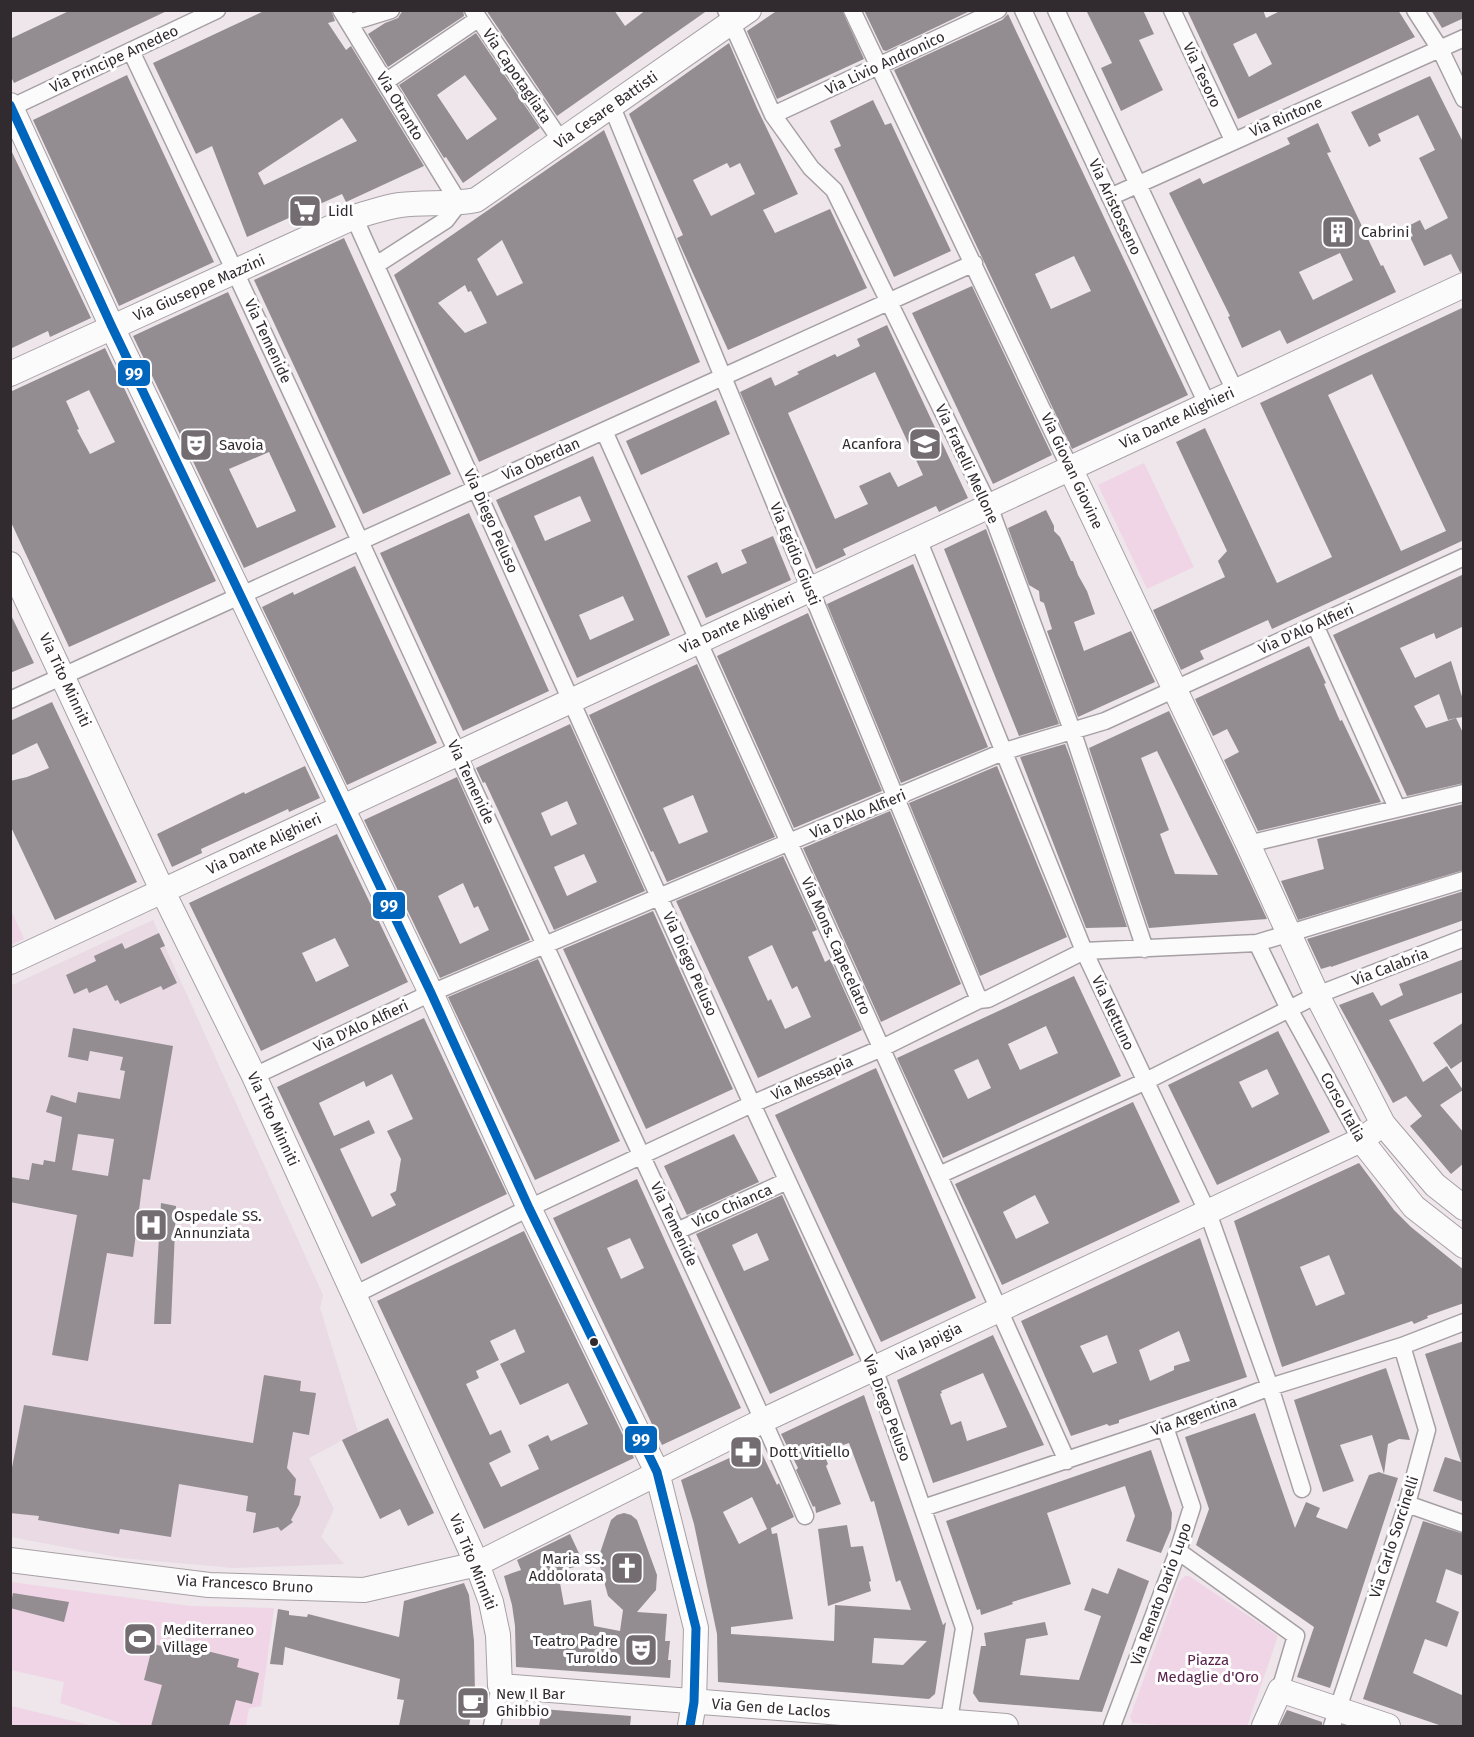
<svg xmlns="http://www.w3.org/2000/svg" width="1474" height="1737" font-family="'Fira Sans',sans-serif">
<style>
.built{fill:#e9dae4}
.green{fill:#efd5e6}
.building{fill:#938d91;fill-rule:evenodd}
.lines{fill:none;stroke-linecap:round;stroke-linejoin:round}
.street-casing{stroke:#a6a0a4;stroke-width:19}
.secondary-casing{stroke:#a6a0a4;stroke-width:26}
.street{stroke:#fcfbfc;stroke-width:16}
.secondary{stroke:#fcfbfc;stroke-width:24}
.bus-1-casing{stroke:#fff;stroke-width:14}
.bus-1{stroke:#0065bd;stroke-width:9}
.bus-dot{fill:#312b2f;stroke:#fff;stroke-width:2}
.labels{text-anchor:middle;stroke-width:6;stroke-linejoin:round;paint-order:stroke}
.street-label{font-size:15px;fill:#312b2f;stroke:#fff}
.poi-label{font-size:15px;fill:#312b2f;stroke:#fff;text-anchor:start}
.park-label{font-size:15px;fill:#58224a;stroke:#fff}
.line-badge{stroke:#fff;stroke-width:2}
.badge-label{font-size:16px;text-anchor:middle;font-weight:bold;fill:#fff}
</style>
<rect width="100%" height="100%" fill="#eee6eb"/>
<path class="built" d="M153,920L323,1295L320,1308L358,1432L309,1458L334,1509L321,1537L344,1564L234,1568L122,1558L11,1537L10,986Z"/>
<path class="green" d="M1144,463L1194,567L1147,589L1098,485Z
M11,910L24,939L11,945H10Z
M1185,1576H1189L1277,1635V1639L1247,1726H1174L1133,1723L1130,1717L1179,1582Z
M11,1582L190,1606L274,1608L261,1706L249,1708L246,1726H120V1723L60,1703L64,1682L11,1670Z
M11,1706L94,1726H11Z"/>
<path class="building" d="M71,10H169L14,83L10,75V39Z
M266,10H331L335,21L328,23L346,50L351,46L424,166L346,202L342,194L247,237L212,146L196,154L153,63ZM342,118L357,141L264,185L258,173Z
M403,10H463L464,16L388,67L368,34L385,23L398,18Z
M486,10H614L625,26L646,10H708L557,116Z
M778,10H842L864,59L777,99L747,31Z
M864,10H972L886,51L883,50Z
M1086,10H1143L1154,34L1139,40L1163,90L1121,111L1101,68L1112,63Z
M1187,10H1263L1266,18L1282,10H1398L1415,37L1238,119ZM1256,33L1272,64L1249,77L1233,44Z
M1431,10H1464V18L1442,28Z
M1008,14L1188,395L1072,449L894,70L1002,20ZM1074,256L1091,291L1051,309L1035,274Z
M476,33L540,128L463,183L446,157L444,158L399,85ZM465,75L497,119L467,140L437,95Z
M729,43L757,108L798,194L763,210L775,233L830,209L867,288L728,350L686,258L677,238L683,235L629,114ZM727,163L730,168L740,163L755,194L711,216L693,180Z
M127,75L214,262L119,306L33,120Z
M1430,76L1464,144V271L1460,272L1451,254L1424,266L1410,237L1413,236L1408,226L1420,220L1425,230L1448,218L1419,158L1435,150L1418,115L1378,134L1381,141L1369,147L1351,112Z
M873,100L885,125L891,123L951,251L894,277L834,149L841,146L830,121Z
M1318,123L1331,152L1327,153L1381,266L1383,265L1396,292L1287,344L1280,330L1242,348L1228,317L1230,316L1169,193L1200,178L1203,184L1290,144L1287,138ZM1340,253L1353,280L1313,300L1299,272Z
M604,130L700,362L479,462L394,275ZM502,240L523,283L497,296L477,259ZM465,285L468,292L471,291L487,323L465,333L438,303Z
M10,148L91,318L50,337L48,331L10,349Z
M344,238L451,474L363,514L254,280Z
M972,286L1052,455L993,484L912,313Z
M228,292L336,527L244,568L133,336ZM269,452L296,511L257,528L229,469Z
M1464,307V540L1272,629L1268,620L1200,651L1204,659L1181,670L1153,610L1225,577L1218,561L1227,551L1176,442L1205,428L1277,583L1332,557L1260,403ZM1372,374L1446,531L1401,551L1328,395Z
M887,325L968,498L939,512L936,506L843,549L846,555L816,569L740,392L771,377L775,386L799,374L797,372L835,354L837,357L860,346L857,339ZM875,372L923,475L898,487L890,472L859,486L868,504L835,519L788,413Z
M105,348L216,581L69,647L10,520V392ZM89,390L115,442L90,454L77,430L79,429L66,401Z
M716,400L730,434L641,475L626,441Z
M593,456L670,635L577,678L496,500ZM580,496L591,521L545,541L534,516ZM623,596L634,620L590,640L579,615Z
M1046,510L1054,526V531L1060,537L1071,561H1073L1078,575L1087,591L1095,614L1074,622L1084,651L1131,631L1155,682L1078,717L1047,631L1052,629L1044,603L1040,601L1039,591L1029,585L1008,528Z
M469,513L549,691L463,731L380,553Z
M986,529L1059,724L1019,736L944,549Z
M773,536L791,580L706,618L687,576L717,562L722,574L747,563L741,550Z
M913,564L988,747L901,783L827,604Z
M355,566L437,743L347,785L262,607L293,592L294,595Z
M1464,574V626L1436,639L1434,633L1400,648L1415,678L1451,661L1464,703V717L1456,718L1464,735V783L1407,796L1333,635ZM1439,694L1448,720L1456,718L1426,728L1414,706Z
M10,613L34,663L10,673Z
M808,613L882,791L794,828L717,656Z
M1309,646L1326,683L1324,684L1340,721L1342,720L1381,802L1258,831L1224,760L1239,752L1227,729L1213,736L1195,699Z
M697,664L775,837L667,882L653,851L651,852L589,715ZM693,795L708,832L679,844L663,808Z
M52,702L137,882L55,920L10,825V781L27,777L49,768L37,743L10,756V721Z
M1169,711L1235,850L1267,919L1149,928L1089,748ZM1157,751L1218,875L1175,874L1160,834L1169,830L1141,758Z
M570,724L645,891L554,930L485,782L483,783L476,768ZM567,801L577,824L551,836L541,813ZM584,854L597,882L567,896L554,867Z
M1065,744L1070,757L1127,927L1086,928L1020,757Z
M305,766L320,798L289,812L288,809L201,849L202,853L172,867L157,834L244,792L245,794Z
M997,766L1067,937L980,976L909,803Z
M457,777L530,940L440,978L364,820ZM463,883L474,908L478,906L489,930L460,944L438,896Z
M1464,804V870L1298,920L1281,881L1324,869L1317,839Z
M890,811L961,984L881,1022L803,848Z
M337,834L408,982L261,1051L189,903ZM335,938L349,966L316,982L302,953Z
M783,856L817,930L812,932L825,962L830,959L862,1030L758,1078L676,901ZM772,945L792,989L797,986L811,1017L785,1029L771,999L768,1001L748,957Z
M1464,891V920L1331,967V966L1321,969L1307,939Z
M653,911L733,1089L646,1129L563,949Z
M159,933L165,946L160,948L177,983L163,990L161,986L120,1004L118,1000L115,1001L107,985L89,993L87,988L74,994L66,975L96,961L94,956L122,943L125,949Z
M538,959L620,1141L535,1180L448,997Z
M1464,959V992L1389,1020L1423,1082L1447,1066L1463,1090L1440,1105L1464,1133V1163L1451,1174L1410,1126L1422,1116L1406,1096L1393,1103L1339,1005L1373,992L1381,1006L1403,995L1399,984Z
M1074,976L1121,1076L943,1158L897,1058ZM1046,1026L1058,1053L1020,1070L1008,1044ZM978,1059L991,1088L968,1099L954,1070Z
M424,1018L507,1194L361,1264L277,1087ZM392,1074L413,1119L387,1131L401,1159L396,1191L390,1194L396,1205L372,1217L340,1149L375,1133L369,1120L334,1136L319,1103L364,1081L366,1087Z
M1464,1022V1060L1451,1069L1433,1043Z
M73,1028L173,1046L150,1180L143,1179L133,1257L107,1253L88,1361L52,1355L77,1215L10,1202V1177L29,1180L32,1163L43,1165L44,1160L55,1162L62,1117L46,1112L51,1095L76,1103L78,1092L120,1099L125,1071L120,1070L123,1057L90,1051L88,1061L68,1057ZM78,1134L114,1139L108,1176L72,1170Z
M1278,1031L1330,1132L1217,1185L1168,1085ZM1267,1069L1279,1094L1252,1108L1239,1082Z
M876,1068L976,1298L881,1342L775,1115Z
M1133,1102L1180,1202L1002,1285L955,1184ZM1035,1195L1049,1223L1016,1239L1003,1212Z
M734,1134L759,1182L687,1215L664,1166Z
M1359,1163L1394,1210L1411,1227L1464,1270V1303L1427,1316L1428,1318L1414,1324L1412,1321L1282,1367L1234,1221ZM1329,1255L1345,1294L1316,1306L1300,1267Z
M637,1179L741,1408L662,1445L553,1218ZM630,1238L644,1268L621,1279L607,1248Z
M782,1195L854,1355L770,1394L696,1234ZM757,1233L769,1260L744,1271L732,1245Z
M161,1203L176,1206L171,1324H154Z
M524,1231L634,1458L484,1529L377,1301ZM515,1329L525,1352L500,1364L520,1405L568,1383L588,1424L551,1441L548,1435L528,1445L539,1469L501,1487L489,1463L511,1452L501,1430L490,1435L466,1384L479,1378L476,1371L499,1360L490,1341Z
M1200,1238L1247,1377L1119,1420V1423L1109,1426L1107,1424L1071,1436L1021,1321ZM1179,1331L1190,1361L1174,1366V1370L1150,1381L1139,1350ZM1107,1335L1117,1363L1093,1373L1080,1346Z
M993,1335L1044,1445L933,1483L897,1380ZM983,1373L1007,1427L967,1441L961,1421L951,1425L940,1394L942,1393L941,1391Z
M1464,1341L1462,1463L1464,1502L1433,1491L1445,1457L1461,1462L1425,1354Z
M1386,1368L1410,1440L1399,1439L1388,1444L1384,1474L1398,1478L1330,1688L1297,1677L1314,1627L1196,1545L1209,1509L1185,1437L1255,1413L1295,1528L1306,1502L1320,1508L1316,1517L1347,1529L1369,1475L1379,1472L1384,1474L1372,1435L1340,1445L1354,1481L1323,1492L1294,1400Z
M264,1375L301,1381L300,1391L316,1393L309,1435L293,1432L287,1468L296,1479L294,1495L301,1496L299,1505L291,1520L293,1522L281,1531L278,1527L253,1533L256,1513L246,1511L248,1496L179,1484L171,1537L120,1529L119,1534L38,1520L39,1516L10,1513V1478L24,1405L253,1443Z
M864,1395L943,1625L946,1622L935,1694L929,1699L718,1682L717,1634L694,1524L681,1480L758,1445L777,1485L779,1483L794,1517L771,1528L772,1534L777,1533L793,1619L731,1627V1634L834,1641L835,1605L911,1610L900,1580L896,1582L874,1501L871,1502L849,1443L823,1452L828,1464L826,1466L841,1504L816,1513L815,1506L813,1507L796,1470L798,1468L781,1434ZM752,1497L767,1529L739,1544L723,1512ZM874,1638L927,1641L903,1665L872,1663Z
M388,1418L434,1513L408,1526L400,1509L380,1519L342,1440Z
M1151,1450L1172,1513L1171,1529L1161,1553L1126,1541L1135,1516L1125,1486L1047,1513L1071,1584L1012,1602L1013,1604L981,1615L980,1609L977,1610L946,1521Z
M624,1513L631,1515L637,1520L657,1575L656,1590L637,1612L667,1614L665,1641H670L668,1660H671L670,1678L516,1667L515,1626L512,1605L504,1576L521,1570L517,1560L570,1534L584,1564L558,1572L564,1605L591,1600L594,1626L620,1631L623,1610L608,1596L598,1559L611,1520L617,1515Z
M1423,1521L1464,1534V1576L1446,1569L1436,1602L1459,1612L1447,1647L1425,1639L1413,1673L1464,1696V1726H1442L1363,1699Z
M847,1525L851,1547L863,1546L871,1581L869,1582L871,1591L828,1606L818,1529Z
M1118,1568L1149,1581L1102,1712L979,1702L973,1693L981,1646H986L984,1633L1045,1622L1048,1635L1026,1639L1020,1675L1079,1680L1101,1616L1084,1610L1092,1588L1108,1594Z
M464,1583L469,1595L474,1641L475,1694L469,1726H399L404,1700L397,1699L400,1679L285,1647L283,1665L270,1664L278,1609L289,1611V1615L307,1617L308,1614L399,1637L404,1601Z
M13,1593L69,1602L64,1622L10,1608Z
M153,1644L177,1650L179,1644L239,1659L237,1667L259,1673L252,1704L236,1700L229,1726H151L162,1685L144,1680Z
M542,1709L631,1716L630,1726H539Z
M1287,1710L1322,1722V1726H1279Z"/>
<g class="lines">
<defs>
<path id="street" d="M341,10L459,203L446,220L376,265
M473,10L561,141
M726,10L773,115L811,168L834,190L989,506L1072,730L1145,949
M852,10L1070,468
M1023,10L1207,404
M1056,10L1235,391
M1172,10L1233,140
M1415,10L1440,49L1464,99
M349,23L391,10
M131,51C284,373 432,697 580,1022C655,1187 734,1350 805,1516
M385,82L478,19
M612,107L979,1000
M10,108L217,10
M773,115L998,10
M1110,197L1464,38
M354,217L752,1104L874,1368L964,1628L948,1726
M604,431L1067,1461
M918,539L1084,951L1208,1213L1270,1387L1302,1489
M1315,625L1397,808
M10,700L974,263
M1248,844L1464,793
M1257,943L1289,1009L1361,1140
M254,1076L431,993L1005,751L1105,721L1464,557
M939,1175L1144,1082L1317,995L1464,938
M677,1231L787,1181
M354,1295L529,1208L752,1104L882,1048L979,1000L988,999L1084,951L1257,943L1464,880
M1407,1504L1464,1524
M923,1508L1165,1427L1270,1387L1402,1346L1464,1322
M1178,1551L1296,1636L1280,1690
M492,1726L500,1686
M1112,1726L1178,1551L1192,1507L1165,1427
M1332,1726L1407,1504L1427,1430L1402,1346"/>
<path id="secondary" d="M10,105L112,327L431,993L529,1208L657,1472L696,1628L694,1702L690,1726
M10,374L354,217C369,213 385,207 400,205C426,202 451,205 476,200L749,10
M1070,468L1248,844L1317,995L1383,1124L1435,1185L1464,1208
M10,564L163,892L254,1076L477,1564L491,1602L498,1635L500,1686L1006,1726
M10,962L1464,285
M1361,1140L1414,1207L1464,1246
M10,1560L209,1585L364,1590L477,1564L764,1420L1361,1140L1383,1124
M1264,1726L1280,1690L1388,1726"/>
</defs>
<use href="#street" class="street-casing"/>
<use href="#secondary" class="secondary-casing"/>
<use href="#street" class="street"/>
<use href="#secondary" class="secondary"/>
<defs>
<path id="bus-1" d="M10,105L112,327L431,993L529,1208L657,1472L696,1628L694,1702L690,1726"/>
</defs>
<use href="#bus-1" class="bus-1-casing"/>
<use href="#bus-1" class="bus-1"/>
</g>
<defs>
<symbol id="supermarket-square" viewBox="-11 -11 22 22"><rect x="-9" y="-9" width="18" height="18" rx="4" fill="#736c71" stroke="#fff"/><path d="M-6-5.5h2.5l.6 2H6L4.5 2H-2.5L-4.4-4H-6ZM-1.5 3.2a1.3 1.3 0 1 0 .1 0ZM3 3.2a1.3 1.3 0 1 0 .1 0Z" fill="#fff"/></symbol>
<symbol id="building-square" viewBox="-11 -11 22 22"><rect x="-9" y="-9" width="18" height="18" rx="4" fill="#736c71" stroke="#fff"/><path d="M-4-6H4V6H1V3H-1V6H-4ZM-2.5-4.3h1.7v1.8h-1.7ZM.8-4.3h1.7v1.8H.8ZM-2.5-1h1.7V.8h-1.7ZM.8-1h1.7V.8H.8Z" fill="#fff"/></symbol>
<symbol id="school-square" viewBox="-11 -11 22 22"><rect x="-9" y="-9" width="18" height="18" rx="4" fill="#736c71" stroke="#fff"/><path d="M0-5L7-2L0 1L-7-2ZM-4 1L0 2.5L4 1V4Q0 6-4 4Z" fill="#fff"/></symbol>
<symbol id="theatre-square" viewBox="-11 -11 22 22"><rect x="-9" y="-9" width="18" height="18" rx="4" fill="#736c71" stroke="#fff"/><path d="M-5-5.5Q0-4 5-5.5V0Q5 5 0 6Q-5 5-5 0ZM-3.3-2.5H-1v1.5H-3.3ZM1-2.5H3.3v1.5H1ZM-2.8 1Q0 5.5 2.8 1Z" fill="#fff"/></symbol>
<symbol id="hospital-square" viewBox="-11 -11 22 22"><rect x="-9" y="-9" width="18" height="18" rx="4" fill="#736c71" stroke="#fff"/><path d="M-5-5h3v3.5h4V-5h3V5h-3V1.5h-4V5h-3Z" fill="#fff"/></symbol>
<symbol id="pharmacy-square" viewBox="-11 -11 22 22"><rect x="-9" y="-9" width="18" height="18" rx="4" fill="#736c71" stroke="#fff"/><path d="M-2-6h4v4h4v4h-4v4h-4v-4h-4v-4h4Z" fill="#fff"/></symbol>
<symbol id="church-square" viewBox="-11 -11 22 22"><rect x="-9" y="-9" width="18" height="18" rx="4" fill="#736c71" stroke="#fff"/><path d="M-1.2-6h2.4v3.5h3.3v2.4h-3.3V6h-2.4V-.1h-3.3v-2.4h3.3Z" fill="#fff"/></symbol>
<symbol id="stadium-square" viewBox="-11 -11 22 22"><rect x="-9" y="-9" width="18" height="18" rx="4" fill="#736c71" stroke="#fff"/><path d="M0-5a6.5 5 0 1 0 0 10a6.5 5 0 1 0 0-10ZM-3.5-1.8h7v3.6h-7Z" fill="#fff"/></symbol>
<symbol id="cafe-square" viewBox="-11 -11 22 22"><rect x="-9" y="-9" width="18" height="18" rx="4" fill="#736c71" stroke="#fff"/><path d="M-5.5-4.5H6V0H3Q3 3.5 0 3.5H-2.5Q-5.5 3.5-5.5 0ZM3-3.2v2h1.7v-2ZM-6 4.5H4V6H-6Z" fill="#fff"/></symbol>
</defs>
<g fill-rule="evenodd">
<use href="#supermarket-square" x="286" y="192" width="38" height="38"/>
<use href="#building-square" x="1319" y="213" width="38" height="38"/>
<use href="#school-square" x="906" y="425" width="38" height="38"/>
<use href="#theatre-square" x="177" y="426" width="38" height="38"/>
<use href="#hospital-square" x="132" y="1206" width="38" height="38"/>
<use href="#pharmacy-square" x="727" y="1433" width="38" height="38"/>
<use href="#church-square" x="608" y="1549" width="38" height="38"/>
<use href="#stadium-square" x="121" y="1620" width="38" height="38"/>
<use href="#theatre-square" x="622" y="1631" width="38" height="38"/>
<use href="#cafe-square" x="454" y="1684" width="38" height="38"/>
</g>
<circle class="bus-dot" cx="594" cy="1342" r="5"/>
<g class="labels">
<g class="street-label">
<text transform="translate(114 59) rotate(-25)" y="5">Via Principe Amedeo</text>
<text transform="translate(885 63) rotate(-25)" y="5">Via Livio Andronico</text>
<text transform="translate(1202 75) rotate(65)" y="5">Via Tesoro</text>
<text transform="translate(517 76) rotate(56)" y="5">Via Capotagliata</text>
<text transform="translate(400 106) rotate(59)" y="5">Via Otranto</text>
<text transform="translate(606 110) rotate(-35)" y="5">Via Cesare Battisti</text>
<text transform="translate(1286 117) rotate(-24)" y="5">Via Rintone</text>
<text transform="translate(1115 207) rotate(65)" y="5">Via Aristosseno</text>
<text transform="translate(199 288) rotate(-24)" y="5">Via Giuseppe Mazzini</text>
<text transform="translate(268 341) rotate(65)" y="5">Via Temenide</text>
<text transform="translate(1177 418) rotate(-25)" y="5">Via Dante Alighieri</text>
<text transform="translate(541 459) rotate(-24)" y="5">Via Oberdan</text>
<text transform="translate(967 464) rotate(65)" y="5">Via Fratelli Mellone</text>
<text transform="translate(1072 471) rotate(65)" y="5">Via Giovan Giovine</text>
<text transform="translate(491 521) rotate(66)" y="5">Via Diego Peluso</text>
<text transform="translate(795 554) rotate(68)" y="5">Via Egidio Giusti</text>
<text transform="translate(737 623) rotate(-25)" y="5">Via Dante Alighieri</text>
<text transform="translate(1306 629) rotate(-24)" y="5">Via D'Alo Alfieri</text>
<text transform="translate(65 680) rotate(65)" y="5">Via Tito Minniti</text>
<text transform="translate(471 782) rotate(65)" y="5">Via Temenide</text>
<text transform="translate(858 814) rotate(-23)" y="5">Via D'Alo Alfieri</text>
<text transform="translate(264 844) rotate(-25)" y="5">Via Dante Alighieri</text>
<text transform="translate(836 946) rotate(66)" y="5">Via Mons. Capecelatro</text>
<text transform="translate(690 964) rotate(66)" y="5">Via Diego Peluso</text>
<text transform="translate(1390 967) rotate(-21)" y="5">Via Calabria</text>
<text transform="translate(1113 1013) rotate(65)" y="5">Via Nettuno</text>
<text transform="translate(361 1026) rotate(-25)" y="5">Via D'Alo Alfieri</text>
<text transform="translate(812 1078) rotate(-24)" y="5">Via Messapia</text>
<text transform="translate(1343 1107) rotate(61)" y="5">Corso Italia</text>
<text transform="translate(273 1119) rotate(65)" y="5">Via Tito Minniti</text>
<text transform="translate(732 1206) rotate(-24)" y="5">Vico Chianca</text>
<text transform="translate(674 1224) rotate(65)" y="5">Via Temenide</text>
<text transform="translate(929 1342) rotate(-25)" y="5">Via Japigia</text>
<text transform="translate(887 1408) rotate(70)" y="5">Via Diego Peluso</text>
<text transform="translate(1194 1416) rotate(-20)" y="5">Via Argentina</text>
<text transform="translate(1394 1537) rotate(-72)" y="5">Via Carlo Sorcinelli</text>
<text transform="translate(473 1562) rotate(68)" y="5">Via Tito Minniti</text>
<text transform="translate(245 1584) rotate(3)" y="5">Via Francesco Bruno</text>
<text transform="translate(1161 1594) rotate(-70)" y="5">Via Renato Dario Lupo</text>
<text transform="translate(771 1708) rotate(4)" y="5">Via Gen de Laclos</text>
</g>
<g class="poi-label">
<text x="328" y="216">Lidl</text>
<text x="1361" y="237">Cabrini</text>
<text x="902" y="449" text-anchor="end">Acanfora</text>
<text x="219" y="450">Savoia</text>
<text x="174" y="1221">Ospedale SS.<tspan x="174" dy="17">Annunziata</tspan></text>
<text x="769" y="1457">Dott Vitiello</text>
<text x="604" y="1564" text-anchor="end">Maria SS.<tspan x="604" dy="17">Addolorata</tspan></text>
<text x="163" y="1635">Mediterraneo<tspan x="163" dy="17">Village</tspan></text>
<text x="618" y="1646" text-anchor="end">Teatro Padre<tspan x="618" dy="17">Turoldo</tspan></text>
<text x="496" y="1699">New Il Bar<tspan x="496" dy="17">Ghibbio</tspan></text>
</g>
<g class="park-label">
<text x="1208" y="1665">Piazza<tspan x="1208" dy="17">Medaglie d'Oro</tspan></text>
</g>
</g>
<g class="line-badge">
<rect x="117" y="359" width="34" height="28" rx="6" fill="#0065bd"/>
<rect x="372" y="891" width="34" height="29" rx="6" fill="#0065bd"/>
<rect x="624" y="1425" width="34" height="29" rx="6" fill="#0065bd"/>
</g>
<g class="badge-label">
<text x="134" y="379">99</text>
<text x="389" y="911">99</text>
<text x="641" y="1445">99</text>
</g>
<rect width="1474" height="1737" fill="none" stroke="#312b2f" stroke-width="24"/>
</svg>
